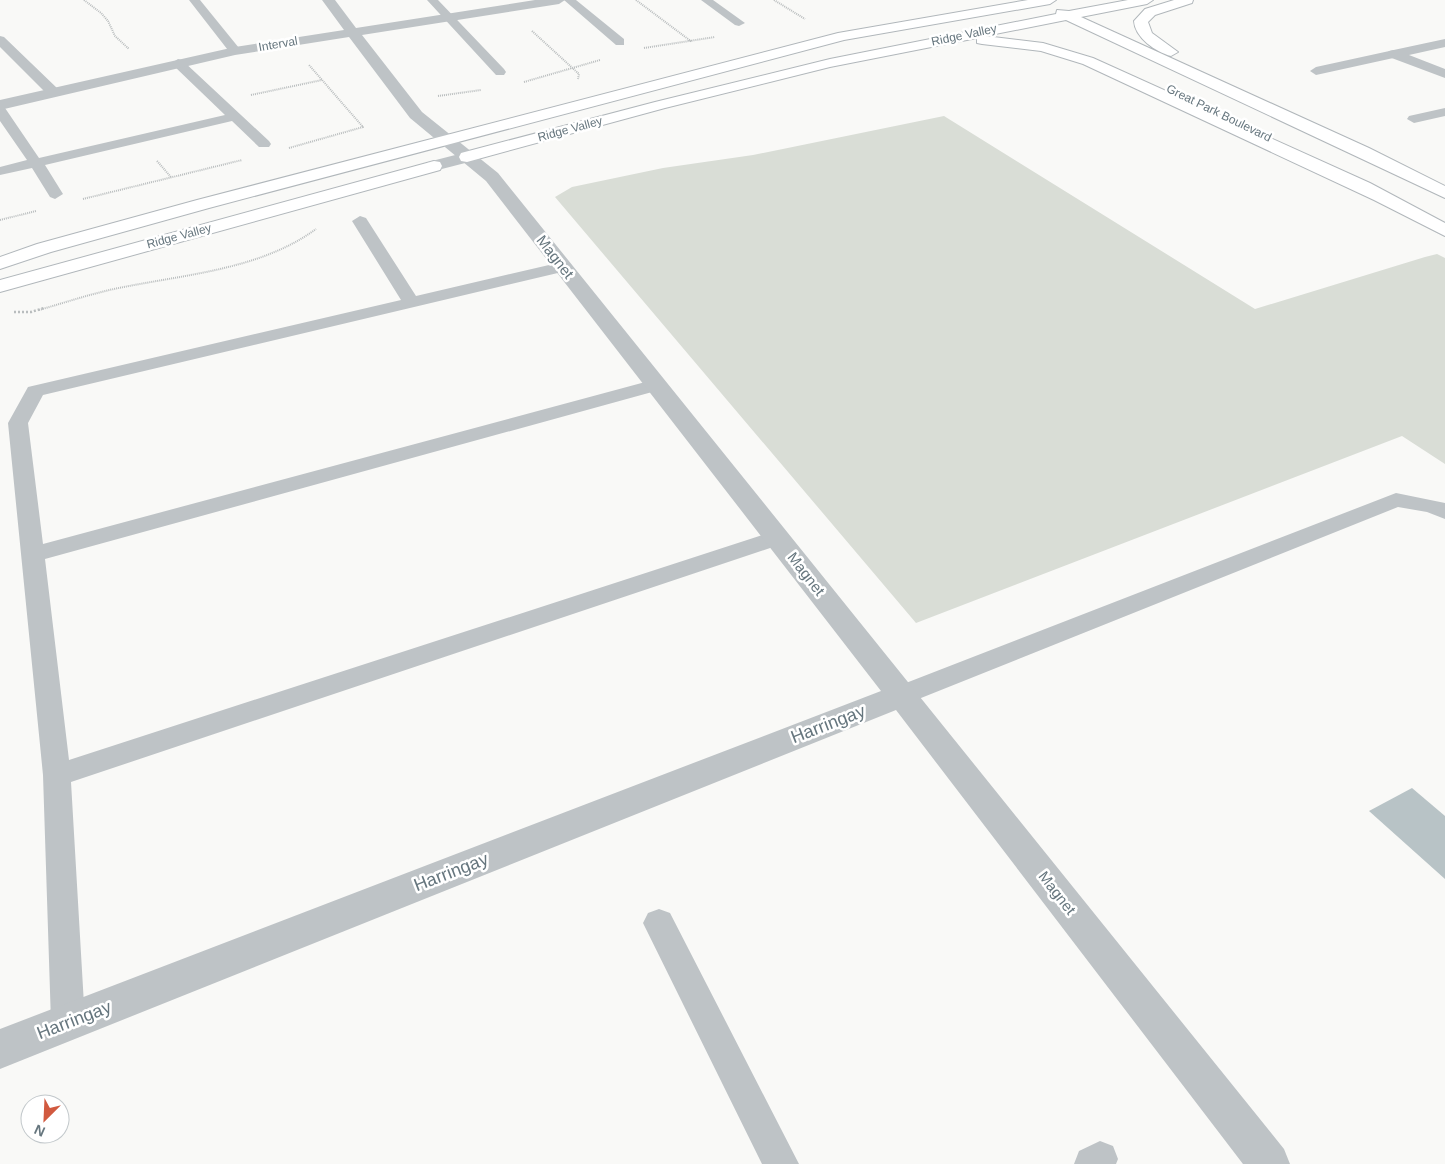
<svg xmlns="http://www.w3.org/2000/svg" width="1445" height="1164" font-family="Helvetica,sans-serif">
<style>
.green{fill:#d9ddd6}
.water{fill:#b8c3c6}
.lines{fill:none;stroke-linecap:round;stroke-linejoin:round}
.secondary-casing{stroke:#b1b7bb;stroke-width:2}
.path-far1{stroke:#b9bdbe;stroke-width:2;stroke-dasharray:1 1;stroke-linecap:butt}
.path{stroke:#b9bdbe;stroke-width:2.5;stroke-dasharray:2 2;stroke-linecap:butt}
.service{fill:#bec3c6;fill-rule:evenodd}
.minor{fill:#bec3c6;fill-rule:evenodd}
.tertiary{fill:#bec3c6;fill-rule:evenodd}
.secondary{fill:#fff;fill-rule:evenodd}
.labels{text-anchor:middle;stroke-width:5;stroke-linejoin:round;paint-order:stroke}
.far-street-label{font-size:12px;fill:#66767e;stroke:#fff}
.street-label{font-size:15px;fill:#66767e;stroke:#fff}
.near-street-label{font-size:18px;fill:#66767e;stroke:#fff}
</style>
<rect width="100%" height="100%" fill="#f9f9f7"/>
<path class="green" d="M944,116L1255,309L1425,257L1437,254L1445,258V464L1402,436L916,623L555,197L572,187L663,168L753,155Z"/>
<path class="water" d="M1412,788L1445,816V879L1369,811Z"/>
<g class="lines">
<defs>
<path id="secondary" d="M1028,0H1056L1050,4L844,40L209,208L51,252L0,269V257L37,244L197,200L838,33Z
M1128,0H1153L1147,4L1081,17L1369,148L1445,186V198L1066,20L985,36L1043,43L1093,58L1370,183L1445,223V236L1374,200L1083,64L1041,51L982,44L977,43V38L830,67L665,108L467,162L461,161L459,157L461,153L655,102L830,59L1056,14L1057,10L1069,11Z
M1174,0H1193L1192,3L1155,15L1148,22L1152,33L1178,52L1171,56C1156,52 1135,38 1134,21L1145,9Z
M434,161L440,162L442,166L440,170L0,292V280Z"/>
</defs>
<use href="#secondary" class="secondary-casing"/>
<path class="path-far1" d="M84,0L101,13L108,21L115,36L129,49
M636,0L692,42
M774,0L805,19
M532,31L579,74L578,79
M644,48L715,37
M524,82L600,60
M251,95L322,80
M438,96L481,90
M289,148L363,127L309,65
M157,161L171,177
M83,199L242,160
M0,220L36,211
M39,310C67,302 96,292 124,287C189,274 261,269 316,229"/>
<path class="path" d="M14,312H31L44,308"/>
<path class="service" d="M189,0H200L239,48L241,51L239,54H231Z
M427,0H438L504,69L506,72L504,75H496Z
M564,0H576L624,39V45H616Z
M701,0H713L745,23L739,26L735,25Z
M0,36L4,37L58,89L60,92L58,95H48L0,47Z
M1394,50L1400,54L1398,57L1316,75L1310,71L1316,67Z
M178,59L182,60L269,141L271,144L269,147H259L232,121L45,165L63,194L55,199L50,197L32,168L0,175V167L27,160L0,121V107L5,108L39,158L225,115L174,66L172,63Z
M1445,108V116L1414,123L1407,119L1409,116Z
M360,216L366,218L416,296L562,262L568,263L570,267L568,271L562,272L43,395L28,423L43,544L649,381H663L666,385L663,389L45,559L69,760L769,533L777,530L785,533L788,538L785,543L71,782L85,1022L80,1034L68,1038L56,1034L51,1022L43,775L8,423L28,387L401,300L352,221Z
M1396,493L1445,503V519L1427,512L1398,507L911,702L902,705L893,702L889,695L893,688Z
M659,909L670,913L799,1164H762L643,923L648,913Z
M1100,1141L1113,1146L1118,1159L1116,1164H1074L1079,1151Z"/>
<path class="minor" d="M322,0H335L356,28L535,0H565L559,4L362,35L422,112L498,173L1284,1149L1290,1164H1243L896,710L0,1069V1029L881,691L486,181L410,118L349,37L235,55L0,110V100L235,47L344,30Z
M1445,39V47L1409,55L1445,69V78L1389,57L1387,54L1389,51Z"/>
<path class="tertiary" d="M467,152L473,153L475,157L473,161L434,171L428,170L426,166L428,162Z"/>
<use href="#secondary" class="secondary"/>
</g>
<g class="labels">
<g class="far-street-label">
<text transform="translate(964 35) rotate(-12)" y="4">Ridge Valley</text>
<text transform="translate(278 44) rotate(-10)" y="4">Interval</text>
<text transform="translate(1219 113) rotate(26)" y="4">Great Park Boulevard</text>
<text transform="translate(570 129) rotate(-15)" y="4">Ridge Valley</text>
<text transform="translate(179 236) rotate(-15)" y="4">Ridge Valley</text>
</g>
<g class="street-label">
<text transform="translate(555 257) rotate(52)" y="5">Magnet</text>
<text transform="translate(806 574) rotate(52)" y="5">Magnet</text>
<text transform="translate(1057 893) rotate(52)" y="5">Magnet</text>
</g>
<g class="near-street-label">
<text transform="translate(828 724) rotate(-21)" y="6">Harringay</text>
<text transform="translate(451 872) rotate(-21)" y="6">Harringay</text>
<text transform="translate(74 1020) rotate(-21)" y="6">Harringay</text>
</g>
</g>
<g transform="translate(45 1119) rotate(204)"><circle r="24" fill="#ffffff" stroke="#c2c8cb"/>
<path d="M0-4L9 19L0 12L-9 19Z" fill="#d1593f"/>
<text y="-8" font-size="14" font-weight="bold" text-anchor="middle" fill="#66767e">N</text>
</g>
</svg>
